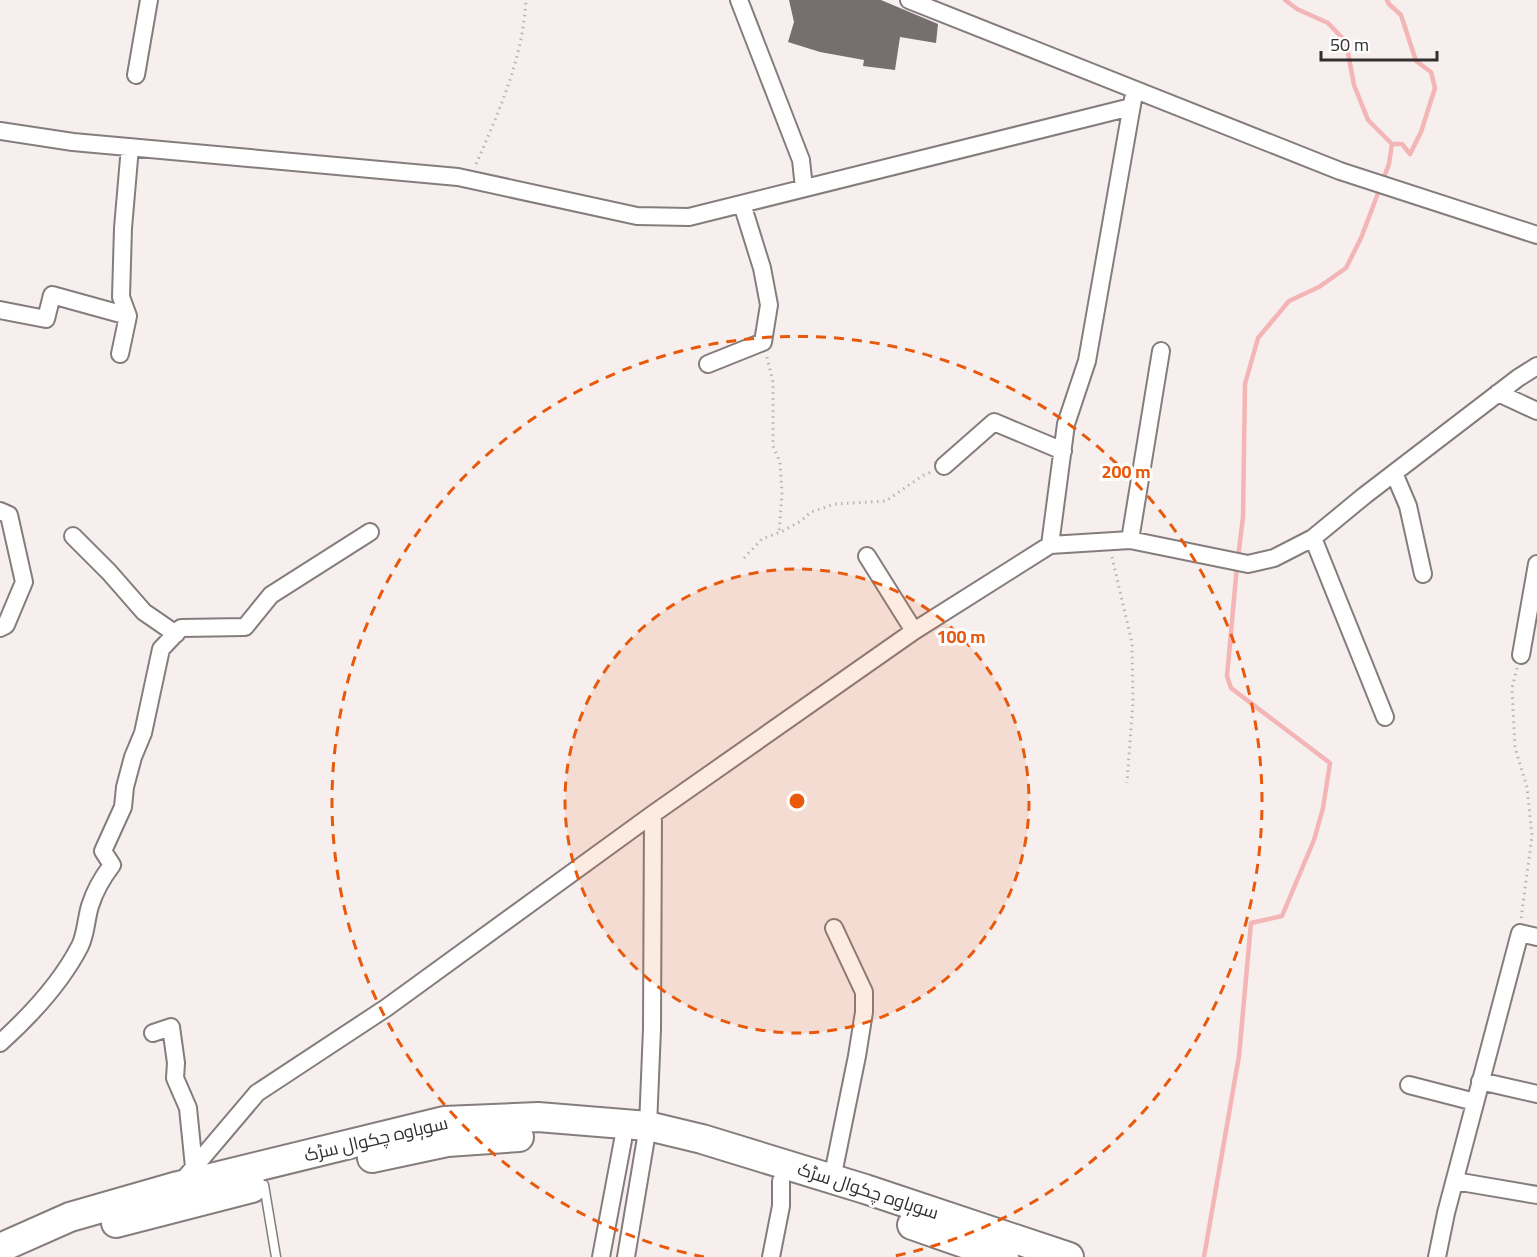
<svg xmlns="http://www.w3.org/2000/svg" width="1537" height="1257" font-family="Georgia,Cairo,serif">
<style>
.lines{fill:none;stroke-linecap:round;stroke-linejoin:round}
.stream{stroke:#f3b5b5;stroke-width:4.5}
.building{fill:#776f6f}
.service-casing{stroke:#857d7d;stroke-width:11}
.minor-casing{stroke:#857d7d;stroke-width:20}
.trunk-casing{stroke:#857d7d;stroke-width:32}
.path{stroke:#bbb3b3;stroke-width:3;stroke-dasharray:1.5 4.5;stroke-linecap:butt}
.service{stroke:#fff;stroke-width:8}
.minor{stroke:#fff;stroke-width:16}
.trunk{stroke:#fff;stroke-width:28}
.ring{fill:none;stroke:#e8590c;stroke-width:3;stroke-dasharray:10 8}
.labels{text-anchor:middle;stroke-width:6;stroke-linejoin:round;paint-order:stroke}
.street-label{font-size:18px;fill:#322f2f;stroke:#fff}
.centre{fill:#e8590c;stroke:#fff;stroke-width:3}
.ring-label{font-size:18px;text-anchor:middle;font-weight:bold;fill:#e8590c;stroke:#fff;stroke-width:6;stroke-linejoin:round;paint-order:stroke}
</style>
<rect width="100%" height="100%" fill="#f7eeee"/>
<g class="lines">
<path class="stream" d="M1285,0L1297,9L1328,23L1346,42L1354,85L1368,120L1392,144
M1383,180L1389,164L1392,144H1402L1410,154L1421,132L1435,88L1431,72L1416,61L1401,15L1389,4L1387,0
M1238,558L1243,517L1245,384L1258,338L1289,301L1319,287L1346,268L1361,238L1380,188
M1204,1257L1239,1056L1251,923L1282,916L1314,840L1323,808L1330,763L1231,688L1227,676L1237,566"/>
</g>
<path class="building" d="M789,0H881L938,24L936,43L900,37L895,70L863,66L864,60L820,52L788,42L794,22Z"/>
<g class="lines">
<defs>
<path id="service" d="M264,1185L276,1257"/>
<path id="minor" d="M739,0L801,160L804,188
M909,0L1340,171L1537,235
M136,75L149,0
M0,131L73,142L458,177L637,216L689,217L1131,107
M0,310L46,319L52,295L128,316
M120,354L128,316L121,297L123,228L130,147
M708,364L763,342L769,305L762,268L742,204
M1498,393L1537,411
M944,466L994,422L1063,451
M1394,473L1408,506L1423,574
M0,511L9,515L24,582L6,625L0,628
M73,536L109,572L144,612L176,634
M1313,538L1385,717
M1130,540L1161,351
M1050,545L1066,424L1087,361L1133,99
M867,556L914,631
M1521,655L1537,564
M153,1033L171,1027L176,1063L175,1078L188,1108L194,1167
M0,1043C30,1016 61,983 80,946C86,934 86,919 90,906C95,890 102,878 112,865L103,851L123,807L125,787L133,757L143,733L161,649L181,628L245,627L271,595L370,532
M1480,1081L1537,1094
M1409,1085L1475,1102
M832,1179L857,1056L864,1012V992L834,928
M1455,1181L1537,1195
M179,1185L257,1093L386,1008L653,814L914,631L1050,545L1130,540L1248,564L1274,558L1313,538L1364,496L1518,378L1537,366
M601,1257L623,1140
M626,1257L648,1126L652,1029L653,814
M771,1257L781,1206V1181
M1437,1257L1446,1213L1520,933L1537,937"/>
<path id="trunk" d="M372,1158L447,1142L519,1137
M116,1223L252,1188
M912,1225L1004,1257
M0,1248L70,1217L178,1186L444,1121L538,1117L648,1126L702,1139L865,1189L1069,1257"/>
</defs>
<use href="#service" class="service-casing"/>
<use href="#minor" class="minor-casing"/>
<use href="#trunk" class="trunk-casing"/>
<path class="path" d="M476,164C499,112 523,58 526,0
M767,357L773,382V446L780,462L782,494L779,533
M1112,557L1132,643L1133,701L1127,783
M744,558L762,539L783,531L801,521L811,512L835,504L886,501L922,476L931,472
M1517,668L1512,688L1515,748L1527,787L1532,836L1521,919"/>
<use href="#service" class="service"/>
<use href="#minor" class="minor"/>
<use href="#trunk" class="trunk"/>
</g>
<circle cx="797" cy="801" r="232" fill="#e8590c" fill-opacity=".12"/>
<g class="ring">
<circle cx="797" cy="801" r="232"/>
<path d="M704 1257A465 465 0 1 1 890 1257"/>
</g>
<g class="labels">
<g class="street-label">
<text transform="translate(376 1139) rotate(-13)" y="6">سوہاوہ چکوال سڑک</text>
<text transform="translate(868 1191) rotate(18)" y="6">سوہاوہ چکوال سڑک</text>
</g>
</g>
<circle cx="797" cy="801" r="9" class="centre"/>
<g class="ring-label">
<text x="1126" y="478">200 m</text>
<text x="961" y="643">100 m</text>
</g>
<path d="M1321 51v9h116v-9" fill="none" stroke="#322f2f" stroke-width="3"/>
<text x="1330" y="51" font-size="18" fill="#322f2f" stroke="#ffffff" stroke-width="4.5" paint-order="stroke">50 m</text>
</svg>
